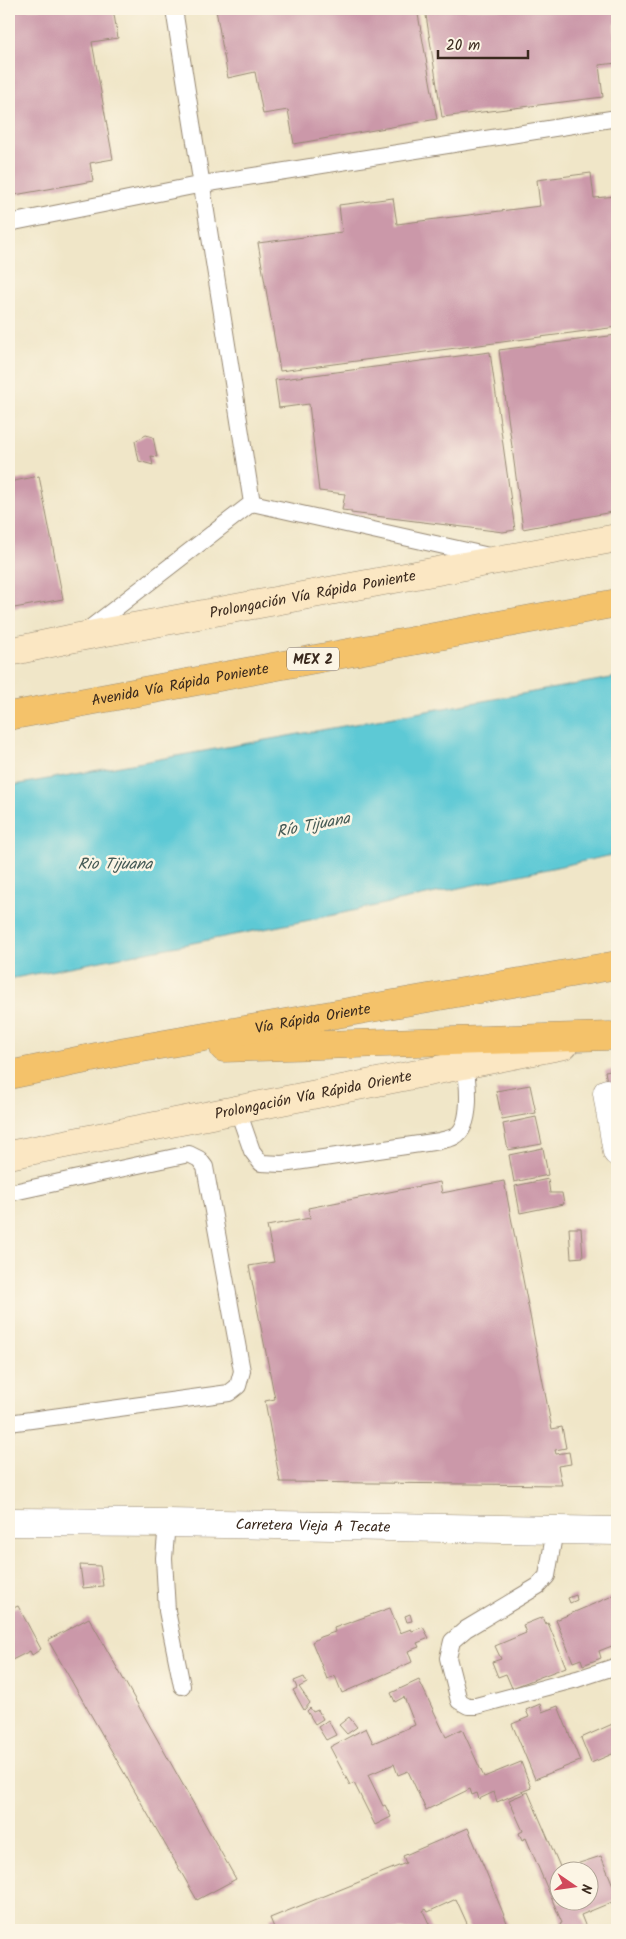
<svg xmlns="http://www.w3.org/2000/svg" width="626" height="1939" font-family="Kalam,sans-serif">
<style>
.water{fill:#5dc9d5;stroke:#4c7a7a}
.building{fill:#cb98a9;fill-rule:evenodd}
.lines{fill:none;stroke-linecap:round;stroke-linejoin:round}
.service-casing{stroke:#968873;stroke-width:18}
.minor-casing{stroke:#968873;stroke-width:29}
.tertiary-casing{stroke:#968873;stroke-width:29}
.secondary-casing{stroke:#968873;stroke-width:29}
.trunk-casing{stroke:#968873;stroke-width:29}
.service{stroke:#fff;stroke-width:16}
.minor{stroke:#fff;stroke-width:28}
.tertiary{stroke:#fff;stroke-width:28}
.secondary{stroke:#fbe7c3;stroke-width:28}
.trunk{stroke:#f4c26a;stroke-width:28}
.labels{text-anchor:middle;stroke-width:5;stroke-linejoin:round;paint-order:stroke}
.shield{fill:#fcf5e5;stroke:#75675a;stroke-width:1}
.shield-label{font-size:14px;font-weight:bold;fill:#3b2a1e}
.street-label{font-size:15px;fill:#3b2a1e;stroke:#fcf5e5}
.water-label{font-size:16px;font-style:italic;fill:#455a55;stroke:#fcf5e5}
</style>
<rect width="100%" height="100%" fill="#fcf5e5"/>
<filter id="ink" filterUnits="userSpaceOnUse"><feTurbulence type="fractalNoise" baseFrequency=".02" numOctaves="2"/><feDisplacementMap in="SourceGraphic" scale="10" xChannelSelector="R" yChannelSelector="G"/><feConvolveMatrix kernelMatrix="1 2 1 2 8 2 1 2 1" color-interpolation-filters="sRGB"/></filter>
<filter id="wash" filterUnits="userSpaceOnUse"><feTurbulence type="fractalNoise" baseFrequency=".0096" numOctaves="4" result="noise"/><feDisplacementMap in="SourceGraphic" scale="20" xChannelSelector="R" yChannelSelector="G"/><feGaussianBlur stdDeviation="1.12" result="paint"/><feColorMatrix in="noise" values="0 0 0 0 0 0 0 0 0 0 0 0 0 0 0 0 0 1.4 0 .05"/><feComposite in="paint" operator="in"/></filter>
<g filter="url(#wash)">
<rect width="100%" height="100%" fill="#f0e6c8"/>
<path class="water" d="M617,677V854L310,920L9,979V786Z"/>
<g id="blocks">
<path class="building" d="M9,9H113L118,38L92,42L113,159L90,163L93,181L9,196Z
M224,9H417L437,119L294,144L288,110L263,114L255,72L228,78L216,10Z
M425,9H617V23L614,24L617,63L599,65L603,97L442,117Z
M591,173L594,198L617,196V327L280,371L258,243L342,232L339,205L393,198L397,224L540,206L537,180Z
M617,335V511L523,529L499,350Z
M490,352L515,530L503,532L351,513V511L342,510L345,494L319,491L309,404L279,408L275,380Z
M146,435L153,437L157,457L151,456L153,465L139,461L135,441Z
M39,476L63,599L9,609V482Z
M617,1069V1132H616L605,1071Z
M530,1085L536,1113L502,1119L496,1091Z
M536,1117L542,1144L508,1150L503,1124Z
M543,1148L548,1175L514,1182L509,1155Z
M548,1179L550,1193H562L564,1204L520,1213L515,1186Z
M504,1181L552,1429L562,1427L566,1448L555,1450L556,1454L569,1452L571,1464L558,1466L562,1485L280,1482L265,1401L275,1399L249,1266L274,1262L267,1226L310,1218L308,1208L440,1182L442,1193Z
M569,1228H581L583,1257L571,1258Z
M80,1565L100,1566L103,1586L83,1588Z
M617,1594V1644L599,1651L601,1658L583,1665L581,1659L573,1662L556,1620Z
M576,1595L577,1600L570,1603L568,1598Z
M18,1606L41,1649L32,1655L30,1651L12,1660L9,1654V1610Z
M390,1608L400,1633L411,1629L412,1631L423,1627L429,1638L417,1643L419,1647L408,1651L412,1662L342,1693L335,1676L327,1679L312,1642L320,1637L335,1632L334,1628Z
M410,1614L412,1621L407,1622L405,1616Z
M543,1617L546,1624L548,1623L566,1667L512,1688L506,1674L498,1677L492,1662L501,1659L495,1646L526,1633L523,1625Z
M89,1618L236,1879L197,1900L48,1640Z
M304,1677L307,1683L299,1687L310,1703L304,1710L293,1690L297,1688L294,1681Z
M419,1680L446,1737L462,1729L484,1777L521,1762L531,1788L497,1802L494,1792L479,1799L477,1793L472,1795L470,1789L426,1810L408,1771L398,1775L394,1764L368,1775L383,1806L385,1805L391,1817L375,1825L354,1783L350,1785L330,1747L366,1728L373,1743L415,1725L404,1697L395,1702L391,1693Z
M540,1704L542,1712L558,1706L580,1761L535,1779L512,1724L529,1717L526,1710Z
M310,1708L313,1712L318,1710L323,1719L315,1724L307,1711Z
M349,1717L357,1727L347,1734L339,1725Z
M328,1720L336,1735L326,1740L318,1727Z
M617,1722V1752L591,1763L581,1738Z
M528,1792L561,1869L601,1856L617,1895V1900L581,1915L587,1930H563L560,1924L562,1923L526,1838L522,1840L519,1833L523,1831L509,1800ZM558,1872H588V1902H558Z
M468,1828L510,1930H470L456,1899L428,1912L426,1909L423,1911L432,1930H275L270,1918L406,1863L403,1856Z"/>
</g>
</g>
<g filter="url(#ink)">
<use href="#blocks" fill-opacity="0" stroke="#968873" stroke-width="1"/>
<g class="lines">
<defs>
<path id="service" d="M174,9L252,503
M9,223L203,184L617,118
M252,503L489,556
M85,632L252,503
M238,1111L252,1151L261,1163L282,1164L440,1141C445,1139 451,1139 455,1136C473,1126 468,1082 465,1065
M9,1193L189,1154L199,1159L205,1167L242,1371L238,1386L229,1393L9,1423
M167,1523L164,1558L167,1611L182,1686
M555,1530L547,1576L538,1586L466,1629L452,1641L448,1658L459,1701L468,1706H476L577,1679L617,1666"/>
<path id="minor" d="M607,1093L617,1152"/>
<g id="tertiary">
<path id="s1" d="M9,1522L167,1523L617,1531"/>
</g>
<g id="secondary">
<path id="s2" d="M9,652L79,637L617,538"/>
<path id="s3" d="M9,1155L564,1045"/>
</g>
<g id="trunk">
<path id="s4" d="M9,716L617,603"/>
<path d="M224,1048L610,1036"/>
<path id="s5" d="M9,1075L125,1051L617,965"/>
</g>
</defs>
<use href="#service" class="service-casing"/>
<use href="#minor" class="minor-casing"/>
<use href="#tertiary" class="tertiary-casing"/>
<use href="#secondary" class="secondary-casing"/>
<use href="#trunk" class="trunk-casing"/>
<use href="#service" class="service"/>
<use href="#minor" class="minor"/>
<use href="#tertiary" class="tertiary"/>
<use href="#secondary" class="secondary"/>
<use href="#trunk" class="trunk"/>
</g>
</g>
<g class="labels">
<rect class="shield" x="287" y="647.5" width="52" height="23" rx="4"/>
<g class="shield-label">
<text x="313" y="664">MEX 2</text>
</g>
<g class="street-label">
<text dy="5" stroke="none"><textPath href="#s2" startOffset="309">Prolongación Vía Rápida Poniente</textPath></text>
<text dy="5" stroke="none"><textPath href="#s4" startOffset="174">Avenida Vía Rápida Poniente</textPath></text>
<text dy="5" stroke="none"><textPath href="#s5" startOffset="309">Vía Rápida Oriente</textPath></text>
<text dy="5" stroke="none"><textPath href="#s3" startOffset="310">Prolongación Vía Rápida Oriente</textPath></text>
<text dy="5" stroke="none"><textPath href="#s1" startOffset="304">Carretera Vieja A Tecate</textPath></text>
</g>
<g class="water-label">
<text transform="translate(313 824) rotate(-11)" y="6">Río Tijuana</text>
<text x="115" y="869">Rio Tijuana</text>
</g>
</g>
<rect width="626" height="1939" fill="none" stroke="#fcf5e5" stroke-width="30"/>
<g transform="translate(574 1886) rotate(103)"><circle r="24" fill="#fcf5e5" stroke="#afa495"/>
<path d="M0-4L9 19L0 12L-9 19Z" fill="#d1495b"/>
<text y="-8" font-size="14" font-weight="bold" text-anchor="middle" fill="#3b2a1e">N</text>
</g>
<path d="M438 50v8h90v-8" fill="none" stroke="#3b2a1e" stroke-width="2.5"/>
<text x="446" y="50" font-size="15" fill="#3b2a1e" stroke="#fcf5e5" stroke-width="4" paint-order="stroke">20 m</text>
</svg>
